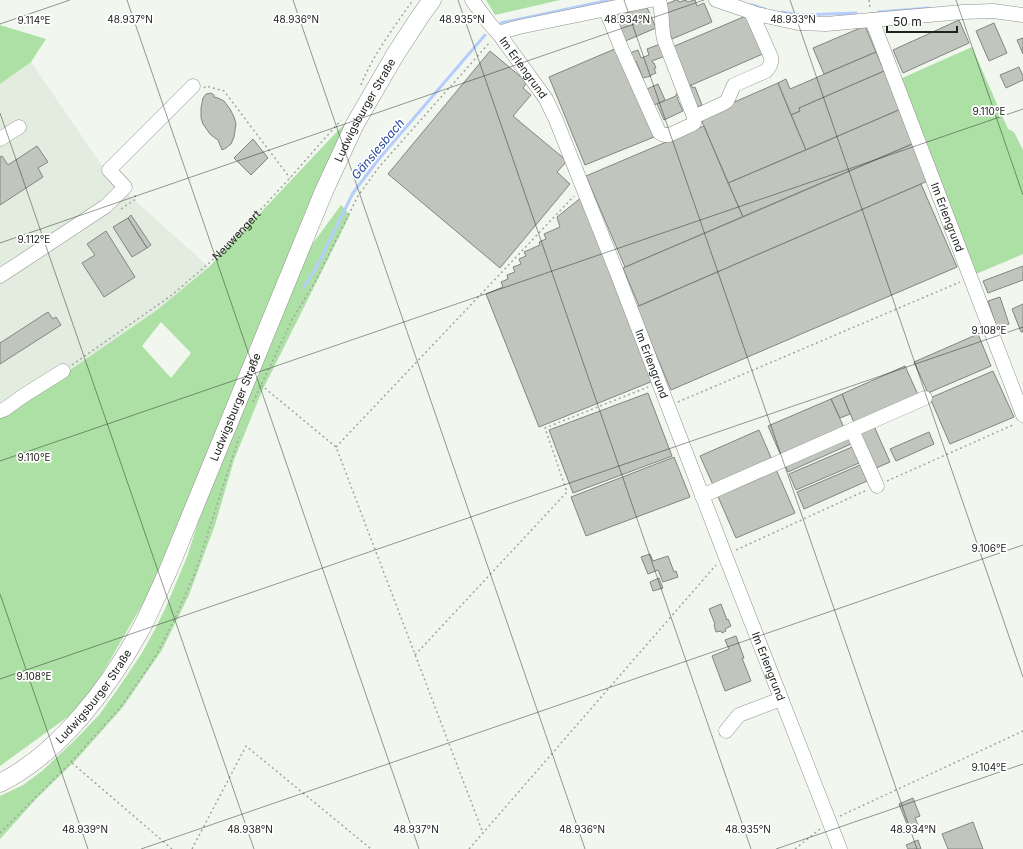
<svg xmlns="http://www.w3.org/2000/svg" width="1023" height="849" font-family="Inter,sans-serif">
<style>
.built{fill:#e2ede0}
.green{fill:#ade0a4;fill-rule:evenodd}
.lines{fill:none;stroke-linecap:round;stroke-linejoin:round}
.stream{stroke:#b6cdfb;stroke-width:3}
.building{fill:#c0c5be;stroke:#818680}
.minor-casing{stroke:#8d928b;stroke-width:15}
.major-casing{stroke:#8d928b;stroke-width:19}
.path{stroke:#a0a59f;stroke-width:1.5;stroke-dasharray:2 3;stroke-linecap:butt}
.minor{stroke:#fff;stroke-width:14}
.major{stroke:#fff;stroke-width:18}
.ticks{fill:none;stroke:#20221f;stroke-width:1;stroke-opacity:0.45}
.labels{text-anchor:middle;stroke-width:3.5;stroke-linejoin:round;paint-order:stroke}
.street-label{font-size:11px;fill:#20221f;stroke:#fff}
.water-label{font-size:12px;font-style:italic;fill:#23479b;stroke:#fff}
.ticks-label{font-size:10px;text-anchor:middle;fill:#20221f;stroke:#fff;stroke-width:3.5;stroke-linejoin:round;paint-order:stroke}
</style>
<rect width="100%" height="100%" fill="#f1f7ef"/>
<path class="built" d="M31,62L105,170L131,197L209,267L157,310L44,388L0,417V84Z"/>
<path class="green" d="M486,0H560L495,15Z
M0,25L46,39L31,62L0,84Z
M972,47L1008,129L1014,132L1023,150V254L976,274L900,79Z
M347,121L348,124L299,228L274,293L149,593L84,705L0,766V417L44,388L157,310L209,267ZM161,322L191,353L171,378L142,346Z
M341,205L350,215L262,391L234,460L215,525L189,595L162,650L123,707L76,760L36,799L0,839V796L23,785L42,771L76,739L99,715L115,693L142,653L154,631L165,609L187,557L204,504L216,478L234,428L311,246Z"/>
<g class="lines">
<path class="stream" d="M752,5L765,9
M782,12L800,15L856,13
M878,12L928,8
M501,23L610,0
M304,287L315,270L353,193L378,160L485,35"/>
</g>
<path class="building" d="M676,0H678L679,2L686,0L687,2L695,0L697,6L704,3L712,22L672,39L664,19L669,17L664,5Z
M646,5L656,28L623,42L611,16L625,10L627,13Z
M748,15L765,53L687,87L670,48Z
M959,20L969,43L903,73L893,50Z
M994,23L1007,53L989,61L976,31Z
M865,26L876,52L824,74L813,48Z
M1023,38V54L1017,40Z
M660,44L665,56L652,61L653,63H654L656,68L654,69L656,73L651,75V76L643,78L636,61L633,62L630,53L638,50L641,58L649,55L647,49Z
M617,48L654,137L585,165L549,77Z
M490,51L527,82L523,88L531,95L513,116L567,161L557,172L570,184L500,268L388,174Z
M876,52L884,71L799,108L800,111L791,115L778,83L786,79L790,89Z
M1019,67L1023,76V80L1006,88L1000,75Z
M884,71L901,109L806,150L791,115L800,111L799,108Z
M778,83L806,150L728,183L700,117Z
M658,84L665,100L654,105L647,89Z
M691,85L693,88L695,87L702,105L696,108L687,87Z
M211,93L214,95V97L218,98L224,101L230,109L234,117L236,124L234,137L231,144L226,148L222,150L218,140L215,138L210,134L203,124L201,118V108L203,98L206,94Z
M679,93L681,97L677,98L683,111L664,120L657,104L676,96V94Z
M901,109L915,143L743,217L728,183Z
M704,126L743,217L625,267L586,176Z
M253,139L268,158L251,175L234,158Z
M914,143L930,180L639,306L623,268Z
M37,146L48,162L38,168L43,177L0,205V157L2,156L8,165Z
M921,184L957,267L671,390L636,307Z
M582,197L653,381L539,427L486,294L503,287L501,282L508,279L507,275L515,272L513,267L521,264L519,259L526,256L524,252L540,245L539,242L546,239L544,234L560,227L557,217Z
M131,215L151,245L147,248L128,218Z
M128,218L147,248L132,257L113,227Z
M106,231L135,277L104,297L82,263L95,255L87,244Z
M1023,266V280L988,293L983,281Z
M1000,297L1009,324L997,328L988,301Z
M1023,304V332H1021L1012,309Z
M48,312L53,319L56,317L61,325L0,364V343Z
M978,334L991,366L928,393L914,362Z
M905,366L919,397L855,425L842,394Z
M993,371L1014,417L950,444L930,398Z
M648,393L672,456L573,493L549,430Z
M842,394L850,414L840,418L831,399Z
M831,399L845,430L782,458L768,426Z
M873,424L890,462L874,469L858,430Z
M759,430L773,462L714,487L700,456Z
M929,432L934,444L896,461L890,449Z
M847,436L851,444L788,472L785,464Z
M852,447L859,463L796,490L789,474Z
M674,457L690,497L586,536L571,497Z
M860,465L867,481L804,509L797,492Z
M775,467L795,513L736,538L716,492Z
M650,554L653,561L668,556L674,572L676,571L678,577L663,582L658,570L648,574L641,557Z
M659,578L663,588L653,591L650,582Z
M721,604L727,620L728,619L731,626L725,629L726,631L722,633L721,631L716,632L714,625L715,624L709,609Z
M736,636L744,658H742L751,681L725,691L712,656L729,649L725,640Z
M913,798L920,816L915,818L918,825L909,829L899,804Z
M973,822L983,849H948L942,834Z
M918,840L921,849H908L906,845Z"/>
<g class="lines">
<defs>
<g id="minor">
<path id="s2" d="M472,0L489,23L499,34L546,99L556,120L617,273L725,555L840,849"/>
<path d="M716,0L757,14L798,23L826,24L963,12L993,11L1023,15"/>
<path d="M606,10L620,45L659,132C662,135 664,135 669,135L691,125L694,123V117L664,39C661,26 663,13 659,0"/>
<path id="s3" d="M872,20L1023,415"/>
<path d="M499,34L508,30L519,27L651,0"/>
<path d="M694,117L724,103L727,101L734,85L766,71C770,67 772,63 771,57L751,12"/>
<path d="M0,139L19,127"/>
<path d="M0,276L106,206L125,187L109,170L193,86"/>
<path d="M0,411L5,409L23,396L63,371"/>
<path d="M852,430L925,398"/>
<path d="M702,496L852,430L877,486"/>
<path d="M726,731L739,715L781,699"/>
</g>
<g id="major">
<path id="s4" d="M0,783C60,753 109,687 141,629C151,610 159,590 168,571L324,191L355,124L395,55L421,15L432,0"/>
</g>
</defs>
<use href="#minor" class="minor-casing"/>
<use href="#major" class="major-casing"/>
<g class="path">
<path d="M869,0L870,8"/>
<path d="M361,85C373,55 394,27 413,0"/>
<path d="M204,88L206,86L224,91L290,178"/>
<path d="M121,209L136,199L134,193"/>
<path id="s1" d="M72,365L172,295L208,264L223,250L290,178L341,120"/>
<path d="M261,385L336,447L483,833"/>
<path d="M253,402L293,318L315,282L358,196L379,167L490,42"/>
<path d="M678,402L960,282"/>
<path d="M336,447L574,196"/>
<path d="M887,481L1015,424"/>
<path d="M736,550L867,490"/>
<path d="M415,655L567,492L545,428L648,387"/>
<path d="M72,763L172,849"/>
<path d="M840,816L1023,731"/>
<path d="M0,833L71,762L119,709L139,681L158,652L176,616L195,573L239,437"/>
<path d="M192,849L246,746L371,849"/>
<path d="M469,849L716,565"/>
<path d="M795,849L820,829"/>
</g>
<use href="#minor" class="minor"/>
<use href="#major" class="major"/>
</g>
<path class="ticks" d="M127,0L419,849M293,0L585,849M458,0L751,849M624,0L917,849M790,0L1023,677M956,0L1023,195M0,24L70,0M0,113L254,849M0,243L704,0M0,461L1023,109M0,594L88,849M0,679L1023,327M141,849L1023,545M776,849L1023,764"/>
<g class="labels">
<g class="street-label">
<text dy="4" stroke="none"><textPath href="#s2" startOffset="85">Im Erlengrund</textPath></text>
<text dy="4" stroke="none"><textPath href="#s4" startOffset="777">Ludwigsburger Straße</textPath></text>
<text dy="4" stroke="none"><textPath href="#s3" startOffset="211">Im Erlengrund</textPath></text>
<text dy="4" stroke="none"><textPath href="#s1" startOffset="210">Neuwengert</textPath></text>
<text dy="4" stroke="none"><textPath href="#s2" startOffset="409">Im Erlengrund</textPath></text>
<text dy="4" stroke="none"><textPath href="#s4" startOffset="453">Ludwigsburger Straße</textPath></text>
<text dy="4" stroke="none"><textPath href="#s2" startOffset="733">Im Erlengrund</textPath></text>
<text dy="4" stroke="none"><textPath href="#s4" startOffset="129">Ludwigsburger Straße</textPath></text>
</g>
<g class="water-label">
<text transform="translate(378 149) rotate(-50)" y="4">Gänslesbach</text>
</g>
</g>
<g class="ticks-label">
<text x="130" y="23">48.937°N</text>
<text x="296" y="23">48.936°N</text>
<text x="462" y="23">48.935°N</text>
<text x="627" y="23">48.934°N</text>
<text x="793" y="23">48.933°N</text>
<text x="34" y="24">9.114°E</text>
<text x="989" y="115">9.110°E</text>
<text x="34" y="243">9.112°E</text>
<text x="989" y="334">9.108°E</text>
<text x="34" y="461">9.110°E</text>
<text x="989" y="552">9.106°E</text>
<text x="34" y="680">9.108°E</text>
<text x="989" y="771">9.104°E</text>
<text x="85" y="833">48.939°N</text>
<text x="250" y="833">48.938°N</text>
<text x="416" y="833">48.937°N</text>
<text x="582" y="833">48.936°N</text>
<text x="748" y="833">48.935°N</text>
<text x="913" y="833">48.934°N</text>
</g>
<path d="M887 26v6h70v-6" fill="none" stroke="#20221f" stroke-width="2"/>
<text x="893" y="26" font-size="12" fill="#20221f" stroke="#ffffff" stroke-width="3" paint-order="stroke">50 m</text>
</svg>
